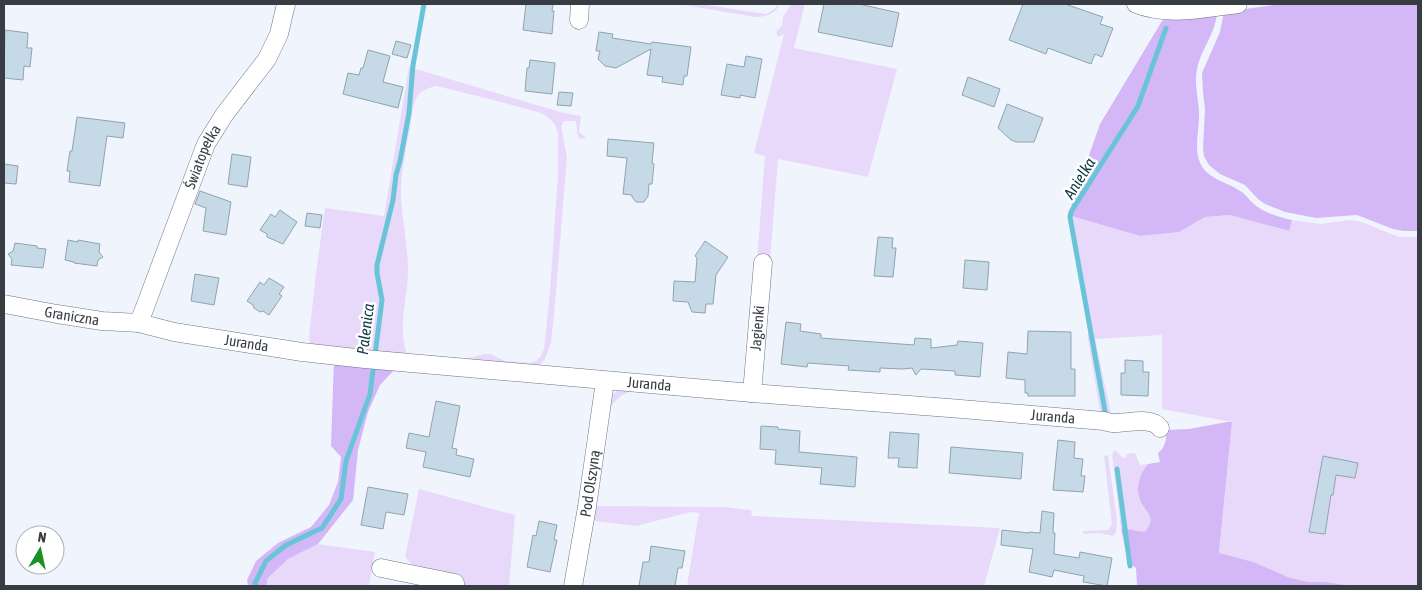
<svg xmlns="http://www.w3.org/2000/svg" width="1422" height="590" font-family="'Asap Condensed',sans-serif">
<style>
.green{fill:#e8d9fa;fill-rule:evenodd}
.forest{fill:#d4b7f6}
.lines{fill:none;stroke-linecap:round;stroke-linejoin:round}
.stream{stroke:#69c4d8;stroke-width:5}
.building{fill:#c5d9e6;stroke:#90a3b0}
.street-casing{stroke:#6b7686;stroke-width:19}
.street{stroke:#fff;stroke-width:18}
.labels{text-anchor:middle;stroke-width:5;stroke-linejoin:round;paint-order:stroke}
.street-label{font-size:15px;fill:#383d44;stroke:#fff}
.water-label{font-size:16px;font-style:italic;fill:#0f3a43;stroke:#fff}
</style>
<rect width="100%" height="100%" fill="#f0f5fd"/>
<path class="green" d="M678,4H700L766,14L776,8L778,4H780C775,14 767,17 755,17Z
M791,4H805L794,48L897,69L868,177L778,159L770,261H757L765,156L754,153L784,34L778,37L776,32L782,26L783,17Z
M409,67L564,113L581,116L579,132L586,138L580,139C576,134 578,127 575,121H564L561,126L567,157L556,292L551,343L545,359L538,367L313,346L310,342L309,337L316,273L325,208L384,216ZM436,86L482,97L541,113L548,117L555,125L558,133V174L550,292L544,349L541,356L536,361L529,363L505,361L491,354H485L465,359L407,354C397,327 408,299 408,271C408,247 403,223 401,199C400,175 406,150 410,127C412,118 412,106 417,97C421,90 429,88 436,86Z
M1068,215L1140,236L1179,232L1205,217L1230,215L1288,231L1292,220L1321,224L1349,220L1359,221L1394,235L1400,237H1418V586H1216L1232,422L1162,409V335L1095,339L1111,413L1146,414L1112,416L1100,412L1088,339V320Z
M621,388H641C624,393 616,396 608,413L597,484V506L725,507L751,510L752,516L1000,528L984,586H687L699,513L690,512L636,526L595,521L593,506L608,401L613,394Z
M1115,450L1122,457L1126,458L1127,454L1135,453L1140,465L1148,464C1140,474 1135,486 1140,500C1145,513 1157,515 1146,531C1138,533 1130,528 1121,529L1112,454Z
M1108,455L1117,520L1116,533L1113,536L1099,533L1083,534V531L1108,530L1112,524L1104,456Z
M419,489L515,515L509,586H464L462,579L414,567L405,557Z
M318,544L375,552L369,586H266L268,578L288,559Z"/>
<path class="forest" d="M1280,4H1418V231H1403L1393,229L1357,215L1316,218L1285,212L1265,204L1258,199L1245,185L1220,174L1209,165L1204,156L1203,148L1205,109L1203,93L1202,73L1220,32L1224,12Z
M1217,12C1216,33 1201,49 1197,69C1194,83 1198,97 1199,111C1200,127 1194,145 1199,160C1205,179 1226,181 1240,191C1246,194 1249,200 1254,204C1264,213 1279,217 1292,220L1289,231L1230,215L1205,217L1179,232L1140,236L1068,215L1100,124L1162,21L1172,17Z
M334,360L397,367L380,385L368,412L358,450L353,500L318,544L288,559L268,578L266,586H248L247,580L256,561L278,543L311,527L329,505L338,482L341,457L331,446Z
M1227,422H1232L1219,553L1253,562L1290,578L1308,582H1324L1353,586H1137L1136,568L1132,565L1130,555L1127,556L1121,529C1130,528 1138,533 1146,531C1157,515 1145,513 1140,500C1135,486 1140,474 1148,464L1160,462L1158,453C1165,448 1167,439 1166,430L1189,429Z"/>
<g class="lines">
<path class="stream" d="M1105,411L1070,217L1071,212L1138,106L1166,28
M1117,469L1130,566
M256,586L255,583L266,561L286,545L322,528L341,499L346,461L370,394L382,300L377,273V265L393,200L396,175L400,161L409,113L413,65L424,4"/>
</g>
<path class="building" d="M526,4H553L552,11H554L552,34L523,30Z
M824,4H859L899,13L892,47L818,32Z
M1023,4H1065L1103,17L1100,24L1113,28L1102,57L1095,54L1091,64L1048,48L1046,54L1009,40Z
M5,30L28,33L27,48H32L30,67L24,66L23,80L4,78Z
M599,32L613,34L612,38L651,44L652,42L691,47L687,76H684L683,85L662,82L663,77L647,75L651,49L616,68L605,66L598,59L600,51H596Z
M396,41L411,45L407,58L392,54Z
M368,50L390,56L383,82L403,87L398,108L343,94L348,73L359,75L361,68H363Z
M746,56L762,59L755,98L740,95V98L721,95L727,64L744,67Z
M530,60L555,63L552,94L525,91L527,68H529Z
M968,77L1000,89L994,107L962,95Z
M559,92L573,93L571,106L557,105Z
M1007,104L1043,118L1034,142H1016L1011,140L998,128Z
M77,117L125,123L123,138L107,136L100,186L69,182L70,171H67L70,151H72Z
M608,139L654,143L652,163L654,164L652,184H649L648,196L644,202H636L632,197V195L623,194L627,158L607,156Z
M232,154L251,157L247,187L228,184Z
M4,164L18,166L16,184L4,183Z
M200,191L231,202L226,235L203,231L206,208L195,204Z
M280,210L297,222L283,244L267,237V234L260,230L271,214L275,217Z
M307,213L322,215L320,228L305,226Z
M878,237L893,238L892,248H896L893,277L874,276Z
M68,240L78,242V240L100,244L99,252L103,257L98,260L97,266L74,263V262L65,260Z
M705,241L728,257L716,275L713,304H706L705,313L692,312L688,302L673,301L674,281L695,282L697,258L695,256Z
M15,243L37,246V248L46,249L43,268L11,265L12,259L8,254L13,251Z
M965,260L989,262L987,290L963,288Z
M195,274L219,278L214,305L191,301Z
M269,278L284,287L279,294L282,296L269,315L263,311L260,312L254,308L253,305L247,301L260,282L264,285Z
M786,322L801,324L800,331L821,334V338L914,345L915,338L931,339V348L957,345L958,341L983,343L980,377L955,375V371L921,369L916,375L912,368L903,369L880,368V372L848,370L849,366L808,363L807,367L781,364Z
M1028,331L1071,332V369H1075V396H1028V393H1025V380L1006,378L1008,352L1027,354Z
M1125,360L1143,361V372H1149L1148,396L1121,395V373H1125Z
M436,401L460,406L452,448L457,449L456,455L474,459L470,477L423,467L426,452L406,448L409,433L429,437Z
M761,426L778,427V429L800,431L799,452L857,457L855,487L820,484L822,468L775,464L776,450L760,449Z
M890,432L919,434L917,468L898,467L899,458H888Z
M1058,440L1075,442L1074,458L1083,459L1081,476H1085L1083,492L1053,490Z
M951,447L1023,453L1021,479L949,473Z
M1323,456L1358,463L1355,478L1336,475L1333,495H1331L1325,534L1309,532Z
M368,487L408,494L404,515L386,512L383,529L361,525Z
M1042,511L1054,513L1053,533H1055L1054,554L1079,558L1080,552L1112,558L1107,586L1083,582L1084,576L1054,570L1052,577L1029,572L1033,549L1001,545L1002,530L1029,533V532L1040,533Z
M539,521L557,525L554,540H557L550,572L527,567L533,535L536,536Z
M651,546L685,551L682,568H678L675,586H639L643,562H649Z"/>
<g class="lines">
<defs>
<g id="street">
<path d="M1136,4C1169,17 1205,8 1238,4"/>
<path d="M579,20L580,4"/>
<path id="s1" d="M4,304L57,314L102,321L139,323L174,332L302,352L365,359L752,393L949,408L1104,421C1108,422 1112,424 1116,423C1128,423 1152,416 1160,428"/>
<path id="s2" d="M139,323L206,144L224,115L267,59L279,34L286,4"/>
<path id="s3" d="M752,393L763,263"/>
<path d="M381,568L455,583V586"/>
<path id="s4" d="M573,586L587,507L605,381"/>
</g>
</defs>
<use href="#street" class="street-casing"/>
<use href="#street" class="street"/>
</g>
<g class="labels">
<g class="street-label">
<text dy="5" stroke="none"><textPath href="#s2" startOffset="178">Światopełka</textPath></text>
<text dy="5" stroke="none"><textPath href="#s1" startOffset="69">Graniczna</textPath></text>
<text dy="5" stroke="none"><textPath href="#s3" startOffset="65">Jagienki</textPath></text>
<text dy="5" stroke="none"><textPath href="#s1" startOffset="246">Juranda</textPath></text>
<text dy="5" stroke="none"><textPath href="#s1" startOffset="651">Juranda</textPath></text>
<text dy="5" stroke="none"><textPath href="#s1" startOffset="1056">Juranda</textPath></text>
<text dy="5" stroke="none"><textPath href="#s4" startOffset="104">Pod Olszyną</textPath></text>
</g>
<g class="water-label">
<text transform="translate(1079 178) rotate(-58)" y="6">Anielka</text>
<text transform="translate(365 329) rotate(-83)" y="6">Palenica</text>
</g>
</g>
<rect width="1422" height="590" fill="none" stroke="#383d44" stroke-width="10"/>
<g transform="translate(40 550) rotate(9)"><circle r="24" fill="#ffffff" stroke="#afb1b4"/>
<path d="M0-4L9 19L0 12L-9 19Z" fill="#169322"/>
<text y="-8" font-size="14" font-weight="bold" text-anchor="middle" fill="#383d44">N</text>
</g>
</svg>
